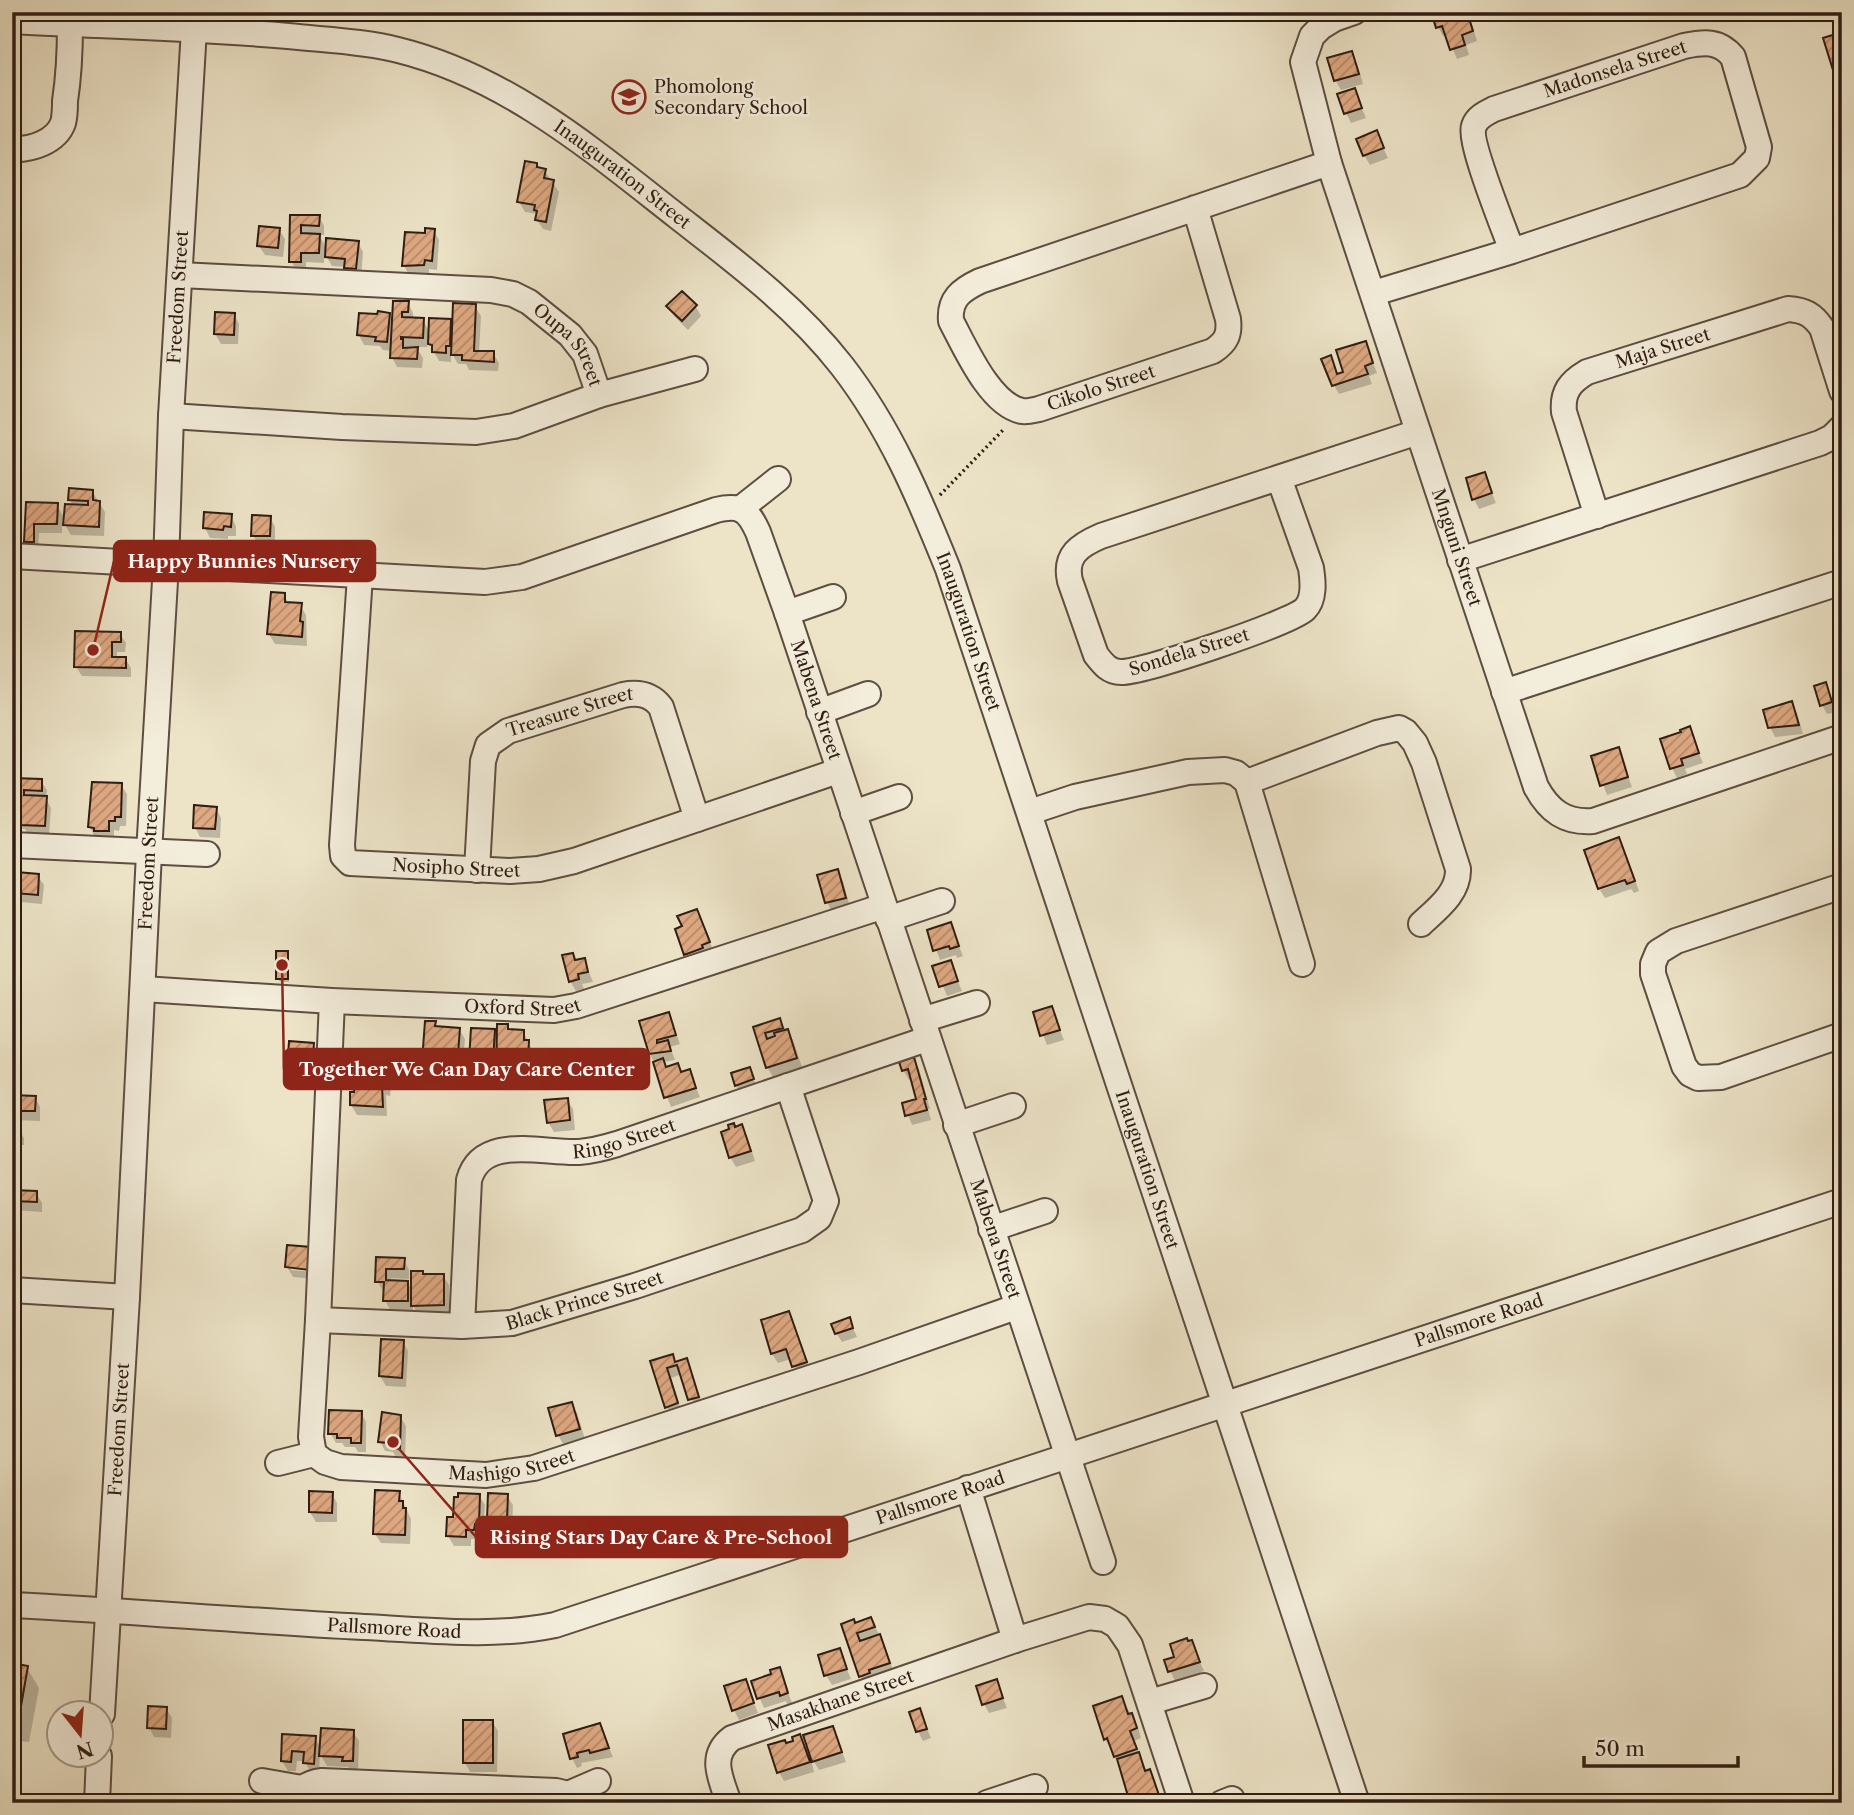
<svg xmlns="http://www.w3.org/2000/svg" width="1854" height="1815" font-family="'Libre Caslon Text',serif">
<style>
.shadow{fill:#0003}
.building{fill:url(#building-hatch);stroke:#2f1c12;stroke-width:2}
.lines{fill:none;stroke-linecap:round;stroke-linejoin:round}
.minor-casing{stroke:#5e4e40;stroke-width:28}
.path{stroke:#2f1c12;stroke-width:3.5;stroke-dasharray:2 3.5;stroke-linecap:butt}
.minor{stroke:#f3eddb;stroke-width:24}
.labels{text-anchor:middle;stroke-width:5;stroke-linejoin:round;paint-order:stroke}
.street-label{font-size:18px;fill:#2f1c12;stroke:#f3eddb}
.poi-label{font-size:18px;fill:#2f1c12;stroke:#f3eddb;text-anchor:start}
.leader{fill:none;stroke:#8f2418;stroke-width:2.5}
.callout-dot{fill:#8f2418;stroke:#f3eddb;stroke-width:2.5}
.callout{fill:#8f2418;stroke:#8f2418;stroke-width:2.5}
.callout-label{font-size:19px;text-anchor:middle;font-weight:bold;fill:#fff}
</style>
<defs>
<pattern id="building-hatch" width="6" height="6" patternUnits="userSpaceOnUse" patternTransform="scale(1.75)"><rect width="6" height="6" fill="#dfa982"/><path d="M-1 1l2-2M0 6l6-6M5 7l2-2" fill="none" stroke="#b58969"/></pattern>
</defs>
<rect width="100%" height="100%" fill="#ede4c8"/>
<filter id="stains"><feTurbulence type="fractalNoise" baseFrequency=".00286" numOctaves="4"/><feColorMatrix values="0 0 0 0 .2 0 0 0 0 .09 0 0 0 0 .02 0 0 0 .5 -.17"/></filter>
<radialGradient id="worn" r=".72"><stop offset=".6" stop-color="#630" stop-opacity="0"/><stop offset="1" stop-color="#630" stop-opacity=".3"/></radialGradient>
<path class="shadow" d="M1433,12H1468L1477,41L1466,45L1469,55L1457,59L1447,35L1443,36L1438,27Z
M1842,34V79H1841L1835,70L1825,39Z
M1351,53L1357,63L1363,84L1341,90L1336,81L1329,59Z
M1354,90L1366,118L1351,123L1346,113Z
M1376,133L1388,158L1370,165L1364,155Z
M536,164L539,169L544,170L559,192L551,231L543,229L537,220L538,214L525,212L519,202Z
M292,216H319L324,226V235H319L327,249L358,243L363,252L361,278L352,277L346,267L332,266L324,252V263L306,262V271H297L291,261Z
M279,230L285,239L283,257L265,255L259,246Z
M434,231L439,240L437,270L429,269V274L409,275L404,266L426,235Z
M682,293L696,307L701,316L688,330L674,316L668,307Z
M408,303L413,313V319L423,320L430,333L431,320L454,321L475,306L481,316L479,353H493L499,363L498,371L469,370L466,364H458L451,352V362L439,361L428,340L427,347H416L423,358L422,368L397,367L392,357V351L383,350L380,346L364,345L359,335L389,314L394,322Z
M234,314L239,324L238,344H221L215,334Z
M1365,343L1377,373L1369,376L1372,384L1339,394L1329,377L1331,357L1339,375L1345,373Z
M1484,474L1496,503L1479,509L1474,499Z
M92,491L105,512L104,536L71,535L62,520V533H39L38,551H32L26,541L27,504L57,505L65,520L73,506L70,500Z
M231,516L236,526V536H228V539L210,538L205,528Z
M270,517L275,527V545H258L253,535Z
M284,595L289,604L300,605L306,615L307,646L275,644L269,634Z
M120,634L126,643L125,652H117V658H125L131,668V677L82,676L76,667Z
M1825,684L1836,712L1827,714L1822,705Z
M1791,703L1797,713L1803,734L1775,737L1770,727Z
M1689,729L1703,763L1685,769L1687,774L1677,778L1672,768L1683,734Z
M1618,749L1632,787L1607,795L1593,757Z
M14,779L41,781L47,790L46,799L51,808L49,835L28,834L25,829L17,828L12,820Z
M121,785L127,794L126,826H120L119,831L114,830V840H101L99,837H95L90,827Z
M216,808L221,818L220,838L200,837L195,827Z
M1618,840L1624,849L1639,891L1634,893L1631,889L1605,898L1600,890L1634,878L1633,875L1599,887Z
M837,871L843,881L850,907L832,912L827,902Z
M38,876L44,885L42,904L20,902V905H12V884Z
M701,921L714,952L691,963L685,954L684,927Z
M950,924L963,956L957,958L956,955L940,960L929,931Z
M287,953L289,957V982H280L278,978Z
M572,955L576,962L584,960L593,982L582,984L584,989L576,991L570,981Z
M950,962L962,991L947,996L935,967Z
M1051,1008L1064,1040L1047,1045L1035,1014Z
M669,1014L680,1044L670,1047L675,1060L663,1062L667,1069L682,1074L689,1071L700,1097L671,1107L650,1053Z
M779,1020L793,1040L802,1067L773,1077L767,1067L755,1028Z
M435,1023L438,1028L459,1029L465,1039L463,1063L455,1062L453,1085L429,1084L423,1074Z
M507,1026L510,1031H523L533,1052V1077H527V1086L522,1085V1090H503L497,1080L498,1071L477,1070L471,1060L494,1031L498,1039Z
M313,1045L318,1054L320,1080L295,1078L289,1069Z
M913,1059L919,1069L930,1109H928L931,1120L912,1125L904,1105L918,1101L912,1079L909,1080L903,1070Z
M749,1069L758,1089L742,1095L736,1085Z
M385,1075L391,1085L390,1096L386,1095L387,1116L357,1115L351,1105L352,1092L347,1083Z
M12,1097H35L40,1107V1121L12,1120Z
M567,1100L573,1109L575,1130L554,1132L548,1122Z
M742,1127L747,1136L755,1161L736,1167L730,1157L731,1131Z
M12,1128H18L24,1138V1145H12Z
M12,1192L36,1193L42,1203V1212L12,1210Z
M378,1259L404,1260L409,1270V1279L391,1278V1282H407L413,1292L424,1276H443L449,1285V1315H418L413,1305V1310H390L385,1300V1291H383L377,1281Z
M291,1266V1270L314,1272V1279L293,1277L287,1267Z
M788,1313L811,1372L799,1375L791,1359L778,1363L772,1354L764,1321Z
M849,1319L857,1337L842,1342L836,1333Z
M403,1342L408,1351L406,1387L386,1386L380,1376Z
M672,1356L676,1363L686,1360L691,1370L703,1407L696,1409L682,1374L671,1378L682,1413L672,1416L667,1407L652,1363Z
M571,1404L577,1413L585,1439L563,1444L558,1435Z
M361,1412L366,1422V1452H358L355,1447H345L342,1443H336L330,1433Z
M400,1416L406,1426L405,1458L396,1457L393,1452L385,1451L380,1441Z
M399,1493L411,1519L410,1544L381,1543L375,1534Z
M332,1494L337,1503V1522H316L310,1512Z
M479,1495L485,1505L483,1533H479V1539H471V1546H454L448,1536L455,1519Z
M507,1496L513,1505L512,1530L494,1529L488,1519Z
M871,1619L885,1646L894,1673L866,1685L861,1676L855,1625Z
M1191,1642L1204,1671L1175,1681L1166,1662L1176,1658Z
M839,1650L851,1679L832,1685L826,1675Z
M12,1665L27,1668L39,1688L29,1742L12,1740Z
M779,1669L792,1703L787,1704L786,1701L764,1708L753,1682L773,1675Z
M745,1681L758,1713L739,1720L734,1710Z
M996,1681L1007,1708L989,1713L984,1704Z
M1121,1698L1137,1724L1141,1738L1134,1741L1147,1772L1149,1771L1155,1781L1162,1803H1132L1121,1766L1105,1739Z
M166,1708L172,1718L171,1738L154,1737L149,1727Z
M919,1710L931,1738L923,1741L918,1731Z
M492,1721L498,1731L497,1772H470L465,1763Z
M599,1725L613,1757L581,1763L582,1766L577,1768L572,1758Z
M833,1728L846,1762L819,1770L810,1755L814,1772L784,1781L779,1772L786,1745L795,1742L800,1736L809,1752Z
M353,1732L359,1741L358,1770H350L348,1767L327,1766L320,1754L319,1773L310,1772L305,1761H297L296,1771H288L282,1761L284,1736L315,1737L321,1749Z"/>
<path class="building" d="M1431,12H1467L1473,31L1462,35L1465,45L1450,50L1442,26L1436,28Z
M1842,32V68L1833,70L1823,38Z
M1352,51L1359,74L1334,81L1327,58Z
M1355,88L1362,108L1344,114L1337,94Z
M1377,130L1384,148L1363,156L1356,139Z
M525,161L537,163V167L546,169L544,178L554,180L546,222L535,220L537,211L534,210L535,205L517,202Z
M290,215H320L319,226L301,225V233L320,234L319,253H301V262H289Z
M259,226L280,228L278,248L257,246Z
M425,228L435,229L432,261L425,260L424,265L402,266L405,232L425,233Z
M326,238L359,241L356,269L344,268L345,259L325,257Z
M682,291L697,305L682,321L666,306Z
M393,301H409L408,312H402V317L424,318L423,338L401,337V339H403V348L418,347L417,359L390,358Z
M453,303L476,304L474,351H494V362L462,360V355H451Z
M378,311L390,313L387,342L375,341L376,337L357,335L359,313L377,314Z
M215,312L235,313L234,335L214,334Z
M429,318L451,319L450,346H446V353L432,352V345L428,344Z
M1366,341L1373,363L1365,366L1368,374L1332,386L1321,359L1331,355L1337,374L1343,372L1336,350Z
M1485,472L1492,493L1472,500L1466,478Z
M69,488L93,490V500L100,501L99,527L63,525L65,504L88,505V501L68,500Z
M26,502L58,503L57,524H34V542H24Z
M204,512L232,514L231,527L224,526L223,530L203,528Z
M252,515L271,516L270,536H251Z
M271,592L285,593V602L302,603L300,621L303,622L302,637L267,634Z
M75,631L121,632V642H112V657H126V668L74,667Z
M1826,682L1832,702L1820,706L1814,686Z
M1792,701L1799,725L1768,728L1763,710Z
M1690,726L1699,753L1681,759L1683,765L1670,769L1660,739L1681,732L1680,730Z
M1619,747L1628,777L1600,786L1591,756Z
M12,778L42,779V791L24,790V795L47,796L45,826L21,825V820L12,819Z
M92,782L122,783L121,817H115V821H109V831H94V828L88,827Z
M194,805L217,807L215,829L193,828Z
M1619,837L1635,881L1627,884L1625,880L1598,889L1584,850Z
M838,869L846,898L825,903L817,875Z
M16,872L39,874L38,895L15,893V896H12V882L15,883Z
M697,909L710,942L702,945L703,948L684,955L675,929L682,926L677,916Z
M951,922L959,946L950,949L949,946L933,951L927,930Z
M276,951H288V979H276Z
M573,953L575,960L585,958L588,972L578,974L579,979L569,982L562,955Z
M951,960L958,981L939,987L932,966Z
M1052,1006L1060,1030L1040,1036L1033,1012Z
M669,1012L676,1035L657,1040V1043L668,1040L671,1051L649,1054L639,1021Z
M780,1018L783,1028L765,1033L767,1039L775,1036L774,1033L788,1029L797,1058L766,1068L753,1027Z
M425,1021H436L435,1026L460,1028L458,1054L450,1053L449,1076L421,1075Z
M497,1024H508V1029L524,1030V1040H529L528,1068H523V1077L517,1076V1081H496Z
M471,1028L495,1029L493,1062L469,1061Z
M289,1041L314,1043L313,1056H317L315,1071L287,1069Z
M914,1057L926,1099H924L927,1110L905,1116L902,1103L916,1099L908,1069L902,1071L899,1062Z
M663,1058L666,1067L678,1063L681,1072L690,1069L696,1088L664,1098L653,1062Z
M750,1067L754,1079L735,1086L731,1073Z
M346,1072L386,1074V1087L382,1086L383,1107L350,1105V1092H354L355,1084H345Z
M12,1095L36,1096L35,1111H12Z
M568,1098L570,1120L547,1123L544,1100Z
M734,1123L735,1127L742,1124L751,1151L729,1158L721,1132L729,1129L728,1125Z
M12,1190L37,1191V1202L12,1201Z
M287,1245L311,1247L309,1270L285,1267Z
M376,1257L405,1258L404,1269H386V1280L408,1281V1301H383L384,1282H375Z
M411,1271H423V1274H444V1305L411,1306Z
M789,1311L807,1362L792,1367L786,1349L771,1354L761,1320Z
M850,1317L853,1328L835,1334L831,1324Z
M381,1339L404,1340L402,1378L379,1376Z
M673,1354L675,1362L687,1358L699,1397L688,1400L677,1365L667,1368L678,1403L665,1408L650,1361Z
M572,1402L580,1429L556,1436L548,1408Z
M329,1410L362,1411L361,1443H351V1438H337V1434H328Z
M382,1412L401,1415L400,1449L389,1447V1443L378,1442Z
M375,1490L400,1491L399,1501H403V1508H406L405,1535L373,1534Z
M309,1491L333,1492L332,1513L309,1512Z
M458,1493L480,1494L479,1524H475L474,1530H466V1537L446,1536L447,1517H453L454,1497H458Z
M488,1493L508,1494L507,1520H487Z
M871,1617L875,1627L857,1633L860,1641L880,1634L890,1663L869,1670L870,1673L859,1677L841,1624L854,1619L855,1623Z
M1187,1638L1188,1641L1192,1640L1200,1662L1168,1672L1164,1660L1174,1657L1170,1644Z
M840,1648L847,1669L824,1676L818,1655Z
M12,1663L28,1666L18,1723L12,1722Z
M780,1667L788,1693L780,1696L779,1692L757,1699L751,1681L771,1674L770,1670Z
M746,1679L754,1703L732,1711L724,1686Z
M997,1679L1003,1698L982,1705L976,1686Z
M1122,1696L1128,1714L1132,1713L1137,1728L1130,1731L1137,1749L1114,1757L1107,1738L1104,1740L1093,1706Z
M148,1706L167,1707L166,1729L147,1728Z
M920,1708L927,1729L916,1732L909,1712Z
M463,1720H493V1763H463Z
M600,1723L609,1748L590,1753L589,1750L577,1753L578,1757L570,1759L563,1734Z
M833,1726L842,1752L812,1762L803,1735Z
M321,1728L354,1730L353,1761H342L343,1757L319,1756Z
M282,1734L316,1736L314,1764L303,1763L304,1752L292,1751L291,1762L281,1761Z
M800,1734L810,1762L777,1773L768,1745L785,1740L786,1743L793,1741L792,1737Z
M1139,1752L1145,1771L1150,1769L1161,1801L1130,1803L1117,1759Z
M617,1795L620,1803H600L599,1801Z"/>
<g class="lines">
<defs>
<g id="minor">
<path id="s1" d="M1354,12L1334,19L1321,27L1312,36L1303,62L1329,163L1536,787C1549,811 1565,823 1593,821L1842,737"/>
<path id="s2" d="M12,21C104,26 196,28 288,36C324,40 363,41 398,50C507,77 591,149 678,217C737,263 796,307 842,366C890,428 919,497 948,569L1357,1803"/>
<path d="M12,149C31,150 56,142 63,123C65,116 65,108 65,101C69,75 70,50 70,24"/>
<path d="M1195,208L1228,319C1230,335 1226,342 1213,351L1039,409C1034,410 1027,412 1022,411C990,405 965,347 951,321C949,299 961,290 980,281L1329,163"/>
<path id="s3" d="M180,275L491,290L513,294L529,302L570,335L585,354L599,395"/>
<path d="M1374,293L1512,251L1740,175L1757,158L1759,147L1733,57C1719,40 1704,42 1684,46L1494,109C1486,113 1477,117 1474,126C1468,141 1505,231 1512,251"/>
<path d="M171,416L342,427L476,432L514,426L599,395L695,369"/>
<path d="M1279,478L1311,568C1313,581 1315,599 1305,609C1291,623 1141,673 1121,672C1109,672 1103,664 1096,655L1070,581C1064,555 1080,545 1101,536L1418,432"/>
<path d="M740,509L778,479"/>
<path id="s4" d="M1597,516L1564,412C1562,392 1570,382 1587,372L1788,309C1805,310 1813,315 1822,328L1842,391"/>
<path id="s5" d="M12,556L485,582L522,577L716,510C741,504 748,510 758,532L787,613L1103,1562"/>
<path d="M1460,560L1820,443L1832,437L1842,427"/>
<path id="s6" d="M360,576L342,845L343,856L350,863L510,871L539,869L574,861L838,771"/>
<path d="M787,613L833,597"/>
<path d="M1504,692L1842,582"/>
<path d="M819,712L868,694"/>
<path d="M1247,782L1377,733L1399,728L1406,732L1415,743L1424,763L1458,869C1459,893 1437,909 1421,924"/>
<path d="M1030,812L1075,797L1188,772L1225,770L1236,773L1247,782L1302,964"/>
<path d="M853,813L899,797"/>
<path d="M12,845L207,854"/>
<path id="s7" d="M477,870L483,761L488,745L508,731L623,695C638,692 651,694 661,707L697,819"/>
<path d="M1842,886L1676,941L1658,952L1653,964V974L1684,1066L1690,1074L1698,1078L1721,1077L1842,1035"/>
<path d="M888,919L942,901"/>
<path id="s8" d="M143,989L332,1001L554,1010L576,1006L884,906"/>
<path id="s9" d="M332,1001L318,1320L311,1437L314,1454L325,1462L341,1467L486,1475L534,1468L859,1362L1016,1307"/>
<path d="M922,1020L977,1003"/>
<path d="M956,1125L1013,1106"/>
<path d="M991,1229L1045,1211"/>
<path d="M12,1290L127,1297"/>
<path id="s10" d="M318,1320L462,1326L512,1323L635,1286L802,1230L819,1218L826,1201L788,1086"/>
<path id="s11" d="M462,1326L469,1180C482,1133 543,1154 579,1152C592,1151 604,1148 617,1144L927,1039"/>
<path d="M278,1463L314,1454"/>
<path d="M968,1488L1015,1640"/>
<path id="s12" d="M12,1605C130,1611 247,1621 364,1627C428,1630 492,1638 555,1625L1842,1201"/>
<path d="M1150,1702L1204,1686"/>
<path id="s13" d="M102,1714L127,1297L149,853L166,564L171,416L195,12"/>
<path d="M262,1781L302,1788"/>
<path d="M568,1794L598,1781"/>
<path d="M97,1803L99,1756"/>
<path d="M296,1803C300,1788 307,1783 322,1781L556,1791L568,1794L574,1803"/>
<path id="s14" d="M729,1803C721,1779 708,1756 732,1738L1015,1640L1089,1617L1105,1619L1117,1626L1130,1645L1182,1803"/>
<path d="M987,1803L1035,1787"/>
<path d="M1222,1803L1232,1799"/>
</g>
</defs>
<use href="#minor" class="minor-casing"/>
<path class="path" d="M940,495L1005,428"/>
<use href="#minor" class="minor"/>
</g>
<defs>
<symbol id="school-ring" viewBox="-11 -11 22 22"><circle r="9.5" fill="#f3eddb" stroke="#8f2418" stroke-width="1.5"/><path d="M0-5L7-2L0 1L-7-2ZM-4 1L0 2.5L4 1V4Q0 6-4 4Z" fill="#8f2418"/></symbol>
</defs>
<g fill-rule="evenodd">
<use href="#school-ring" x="610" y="78" width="38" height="38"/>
</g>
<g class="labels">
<g class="street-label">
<text transform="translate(1615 69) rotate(-18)" y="6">Madonsela Street</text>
<text dy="6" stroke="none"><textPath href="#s2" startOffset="646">Inauguration Street</textPath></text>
<text dy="6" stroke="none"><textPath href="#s13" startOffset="1419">Freedom Street</textPath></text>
<text dy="6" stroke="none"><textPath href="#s3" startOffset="411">Oupa Street</textPath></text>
<text dy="6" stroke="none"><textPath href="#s4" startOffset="238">Maja Street</textPath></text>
<text transform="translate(1101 388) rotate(-18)" y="6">Cikolo Street</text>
<text dy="6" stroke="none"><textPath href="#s1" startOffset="586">Mnguni Street</textPath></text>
<text dy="6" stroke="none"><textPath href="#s2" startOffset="1234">Inauguration Street</textPath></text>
<text transform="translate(1189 652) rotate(-17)" y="6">Sondela Street</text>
<text dy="6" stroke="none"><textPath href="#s5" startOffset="948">Mabena Street</textPath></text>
<text dy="6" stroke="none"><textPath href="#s7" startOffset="215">Treasure Street</textPath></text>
<text dy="6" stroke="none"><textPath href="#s13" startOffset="852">Freedom Street</textPath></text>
<text dy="6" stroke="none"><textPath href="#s6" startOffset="397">Nosipho Street</textPath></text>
<text dy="6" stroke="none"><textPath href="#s8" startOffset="380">Oxford Street</textPath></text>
<text dy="6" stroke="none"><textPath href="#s11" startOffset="317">Ringo Street</textPath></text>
<text dy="6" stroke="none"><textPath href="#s2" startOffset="1801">Inauguration Street</textPath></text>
<text dy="6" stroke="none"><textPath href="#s5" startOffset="1516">Mabena Street</textPath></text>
<text dy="6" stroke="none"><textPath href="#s10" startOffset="270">Black Prince Street</textPath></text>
<text dy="6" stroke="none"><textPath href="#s12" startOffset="1517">Pallsmore Road</textPath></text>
<text dy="6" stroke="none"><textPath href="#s13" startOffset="285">Freedom Street</textPath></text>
<text dy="6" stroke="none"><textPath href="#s9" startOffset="656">Mashigo Street</textPath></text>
<text dy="6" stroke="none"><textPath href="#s12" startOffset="950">Pallsmore Road</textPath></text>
<text dy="6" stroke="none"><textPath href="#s12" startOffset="383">Pallsmore Road</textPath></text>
<text dy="6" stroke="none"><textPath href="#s14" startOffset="186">Masakhane Street</textPath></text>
</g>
<g class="poi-label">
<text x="654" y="93">Phomolong<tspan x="654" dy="21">Secondary School</tspan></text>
</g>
</g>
<path class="leader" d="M93 650L114 561M282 965L284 1069M393 1442L476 1537"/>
<g class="callout-dot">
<circle cx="93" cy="650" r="7"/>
<circle cx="282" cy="965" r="7"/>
<circle cx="393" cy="1442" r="7"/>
</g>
<g class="callout">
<rect x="114" y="541" width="261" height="40" rx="7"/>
<rect x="284" y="1049" width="365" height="40" rx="7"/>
<rect x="476" y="1517" width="371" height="40" rx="7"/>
</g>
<g class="callout-label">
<text x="244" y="568">Happy Bunnies Nursery</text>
<text x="467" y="1076">Together We Can Day Care Center</text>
<text x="661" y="1544">Rising Stars Day Care &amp; Pre-School</text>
</g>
<rect width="1854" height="1815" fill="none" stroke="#ede4c8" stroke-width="42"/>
<rect x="14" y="14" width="1826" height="1787" fill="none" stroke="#2f1c12" stroke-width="3.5"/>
<rect x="21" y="21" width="1812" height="1773" fill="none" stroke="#2f1c12" stroke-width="2"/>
<g transform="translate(80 1734) rotate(163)"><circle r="33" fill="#f3eddb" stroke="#a5998b" stroke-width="2"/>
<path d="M0-5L12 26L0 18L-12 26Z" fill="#8f2418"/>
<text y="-10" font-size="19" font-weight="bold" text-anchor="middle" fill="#2f1c12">N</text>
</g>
<path d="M1584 1756v10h154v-10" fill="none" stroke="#2f1c12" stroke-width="3.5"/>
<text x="1595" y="1756" font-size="21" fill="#2f1c12" stroke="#f3eddb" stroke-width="5" paint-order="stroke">50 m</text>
<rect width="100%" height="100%" filter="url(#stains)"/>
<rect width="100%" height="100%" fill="url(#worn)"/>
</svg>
